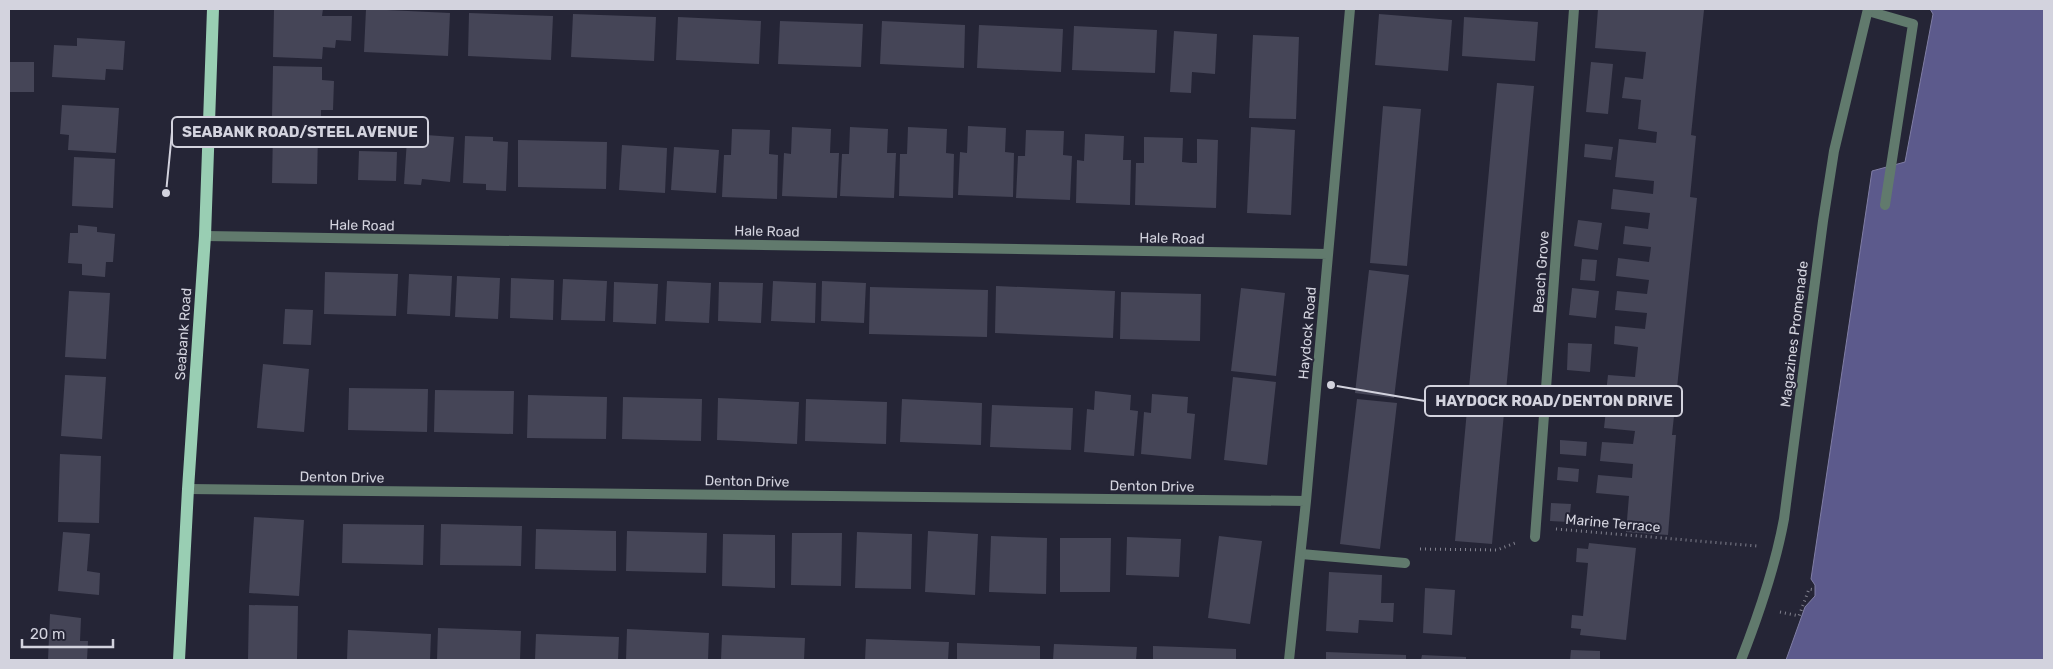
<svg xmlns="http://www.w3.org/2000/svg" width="2053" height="669" font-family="Rubik,sans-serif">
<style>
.water{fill:#5c5a8c;stroke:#807ea5}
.building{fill:#454557}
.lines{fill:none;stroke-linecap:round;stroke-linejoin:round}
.path{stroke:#81818e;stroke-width:3;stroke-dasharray:1 4;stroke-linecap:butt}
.lane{stroke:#617a6d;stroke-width:10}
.street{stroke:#617a6d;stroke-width:10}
.primary{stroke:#99ceb3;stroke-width:12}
.labels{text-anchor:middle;stroke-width:4;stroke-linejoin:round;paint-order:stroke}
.street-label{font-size:14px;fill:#d3d3de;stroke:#252536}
.leader{fill:none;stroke:#d3d3de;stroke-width:2}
.callout-dot{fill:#d3d3de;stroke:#252536;stroke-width:2}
.callout{fill:#252536;stroke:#d3d3de;stroke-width:2}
.callout-label{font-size:15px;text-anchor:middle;font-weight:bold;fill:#d3d3de}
</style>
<rect width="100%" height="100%" fill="#252536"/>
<path class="water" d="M1930,9H2044V660H1786L1805,607L1815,596V585L1811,579L1872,171L1905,162L1933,14Z"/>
<path class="building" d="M274,9H323L322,16H352L351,41L336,40L335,48L323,47L322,59L273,57Z
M366,9L450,13L448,56L364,52Z
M1598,9L1704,10L1691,135L1696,136L1690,197L1697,198L1672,435H1676L1668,535L1626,532L1629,496L1596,493L1598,475L1632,478L1633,464L1600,461L1602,442L1633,444L1635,431L1604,428L1606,410L1632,413L1634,396L1606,393L1608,375L1635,377L1638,347L1614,344L1615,326L1645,329L1647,313L1615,310L1617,291L1647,294L1649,280L1616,276L1618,258L1649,262L1651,247L1623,244L1625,226L1648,229L1650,213L1611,209L1613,189L1653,194L1654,181L1615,177L1619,139L1656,143L1657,132L1638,129L1641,100L1622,98L1625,77L1643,79L1646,52L1595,48Z
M469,13L553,16L551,60L468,56Z
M573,14L656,17L654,61L571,57Z
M1379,14L1452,20L1448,71L1375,65Z
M678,17L761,21L759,64L676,60Z
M1464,17L1538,22L1535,61L1462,56Z
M780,21L863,24L861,67L778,64Z
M882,21L965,25L964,68L880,64Z
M979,25L1063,29L1061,72L977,68Z
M1074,26L1157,30L1155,73L1072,70Z
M1174,31L1217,34L1215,74L1192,72L1191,93L1170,92Z
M1253,35L1299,37L1296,119L1249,118Z
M77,38L125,41L123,70L106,69L105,80L52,77L54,45L77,46Z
M9,62H34V92H9Z
M1591,62L1613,64L1608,114L1586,112Z
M273,66L322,67V80L334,81L333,110H321V120L272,118Z
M1497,83L1534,86L1492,544L1455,541Z
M62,105L119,108L116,153L68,150L69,135L60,134Z
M1383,106L1421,109L1407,266L1370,263Z
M968,126L1006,128L1005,152L1014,153L1013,197L958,195L960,152L967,153Z
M792,127L831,129L830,153H839L837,198L782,196L784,153L791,154Z
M850,127L888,129L887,153H896L894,198L840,196L842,154H849Z
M908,127L947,129L946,153L954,154L953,198L899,196L900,154H907Z
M1251,127L1295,130L1291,215L1247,213Z
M732,129L770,130L769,154L778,155L777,199L722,197L724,155H731Z
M273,130L318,131L317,184L272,183Z
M1026,130L1064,131L1063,155L1072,156L1070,200L1016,198L1018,156H1025Z
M1085,134L1124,136L1123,160H1131L1130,205L1076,203L1077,160L1084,161Z
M426,135L454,137L450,182L422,179L421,185L404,184L407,140L425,141Z
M465,136L493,137V141L508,142L506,191L486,190V184L463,183Z
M1144,137L1183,138L1182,162L1191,163H1197V139L1218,140L1216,208L1135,205L1136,163H1144Z
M518,140L607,142L606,189L518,187Z
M1585,144L1613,147L1611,160L1584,157Z
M622,145L667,148L665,193L619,190Z
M674,147L719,150L716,193L671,190Z
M359,151L397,152L396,181L358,180Z
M74,157L115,159L113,208L72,206Z
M1578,220L1602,223L1598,250L1574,246Z
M78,225L97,227V232L115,234L113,262H106L105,277L82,275V264L68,263L70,233H78Z
M1582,259L1597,260L1595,281L1580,280Z
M1369,270L1409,275L1394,398L1355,393Z
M325,272L398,274L396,316L324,314Z
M409,274L452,276L450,316L407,314Z
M457,276L500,278L498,319L455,317Z
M511,278L554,280L553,320L510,318Z
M563,279L607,281L605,321L561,320Z
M667,281L711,283L709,323L665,321Z
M773,281L816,283L815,323L771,321Z
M822,281L866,283L864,323L821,321Z
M614,282L658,284L656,324L613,322Z
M719,282L763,283L761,323L718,321Z
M996,286L1115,291L1113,338L995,333Z
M870,287L988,290L987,337L869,334Z
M1241,288L1285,293L1276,376L1231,371Z
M1572,288L1599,291L1596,318L1569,315Z
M69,291L110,293L106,359L65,357Z
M1121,292L1201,294L1200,341L1120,339Z
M285,309L313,310L311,345L283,344Z
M1568,343L1592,344L1590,372L1567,370Z
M263,364L309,369L304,432L257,428Z
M65,375L106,377L102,439L61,436Z
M1233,377L1276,382L1267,465L1224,460Z
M349,388L428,389L427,432L348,430Z
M435,390L514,391L513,434L434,432Z
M1095,391L1131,395L1130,410L1138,411L1134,456L1084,452L1087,409L1094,410Z
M1152,394L1188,397L1187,413L1195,414L1191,459L1141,454L1144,412L1151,413Z
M528,395L607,397L606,439L527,438Z
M623,397L702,399L701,441L622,439Z
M718,398L799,402L797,444L717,440Z
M806,399L887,402L886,444L805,441Z
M902,399L982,403L981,445L900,442Z
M1357,399L1397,403L1380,549L1340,544Z
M992,405L1073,408L1071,450L990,447Z
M1560,440L1587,442L1586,456L1560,454Z
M60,454L101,456L99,523L58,522Z
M1558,467L1579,469L1578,482L1557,480Z
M1551,503L1571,504L1569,522L1550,521Z
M254,517L304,520L299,596L249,593Z
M343,524L424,525L423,565L342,563Z
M441,524L522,526L521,566L440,565Z
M536,529L616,531V571L535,569Z
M627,531L707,533L706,573L626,571Z
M928,531L978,534L975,595L925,592Z
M63,532L90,534L87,571L100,573L99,595L58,591Z
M857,532L912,534L911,589L855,588Z
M792,533H842L841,586L791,585Z
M723,534L775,535V588L722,586Z
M991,536L1047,538L1046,594L989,592Z
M1219,536L1262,541L1250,624L1208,618Z
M1127,537L1181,539L1179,577L1126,575Z
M1060,538H1111L1110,592H1060Z
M1589,543L1636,548L1626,640L1580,635L1581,629L1571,628L1572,615L1583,616L1588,563L1576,562L1577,548L1588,549Z
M1329,572L1382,575L1381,603H1394L1393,622L1359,620L1358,633L1326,631Z
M1425,588L1455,590L1452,635L1423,633Z
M249,605L298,606L297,660H248Z
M50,614L81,618L80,641H88L87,660H48Z
M438,628L521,631L520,660H437Z
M627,629L709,633L708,660H626Z
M348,630L431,634L430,660H347Z
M536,634L619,637L618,660H535Z
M722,635L805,638L804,660H721Z
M866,639L949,642L948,660H865Z
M957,643L1040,646V660H957Z
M1054,644L1137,647L1136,660H1053Z
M1153,646L1236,649V660H1153Z
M1571,650L1600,651V660H1570Z
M1326,652L1406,655V660H1326Z
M1422,655L1466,657V660H1421Z"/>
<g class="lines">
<path class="path" d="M1556,529L1757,546
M1420,549L1497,550L1515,543
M1780,612L1799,616L1809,589L1815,590"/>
<path class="lane" d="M1868,11L1913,24L1885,205
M1301,554L1405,563"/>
<path class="street" d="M205,236L1328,254
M188,489L1306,501
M1535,537L1574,9
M1289,660L1306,501L1350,9
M1741,660C1759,614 1775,568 1784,519L1823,221L1834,151L1868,9"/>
<path class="primary" d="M179,660L188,489L205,236L213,9"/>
</g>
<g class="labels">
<g class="street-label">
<text transform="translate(362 225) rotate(1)" y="5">Hale Road</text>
<text transform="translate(767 231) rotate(1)" y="5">Hale Road</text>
<text transform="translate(1172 238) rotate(1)" y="5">Hale Road</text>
<text transform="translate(1541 272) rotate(-86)" y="5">Beach Grove</text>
<text transform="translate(1307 333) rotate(-85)" y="5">Haydock Road</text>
<text transform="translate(183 334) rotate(-86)" y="5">Seabank Road</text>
<text transform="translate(1794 334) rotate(-83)" y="5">Magazines Promenade</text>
<text transform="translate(342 477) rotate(1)" y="5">Denton Drive</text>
<text transform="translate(747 481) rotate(1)" y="5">Denton Drive</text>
<text transform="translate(1152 486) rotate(1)" y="5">Denton Drive</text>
<text transform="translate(1613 523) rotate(5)" y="5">Marine Terrace</text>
</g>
</g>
<path class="leader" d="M166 193L172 132M1331 385L1425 401"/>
<g class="callout-dot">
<circle cx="166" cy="193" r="5"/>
<circle cx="1331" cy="385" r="5"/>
</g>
<g class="callout">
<rect x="172" y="117" width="256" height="30" rx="5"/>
<rect x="1425" y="386" width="257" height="30" rx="5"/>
</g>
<g class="callout-label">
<text x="300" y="137">SEABANK ROAD/STEEL AVENUE</text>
<text x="1554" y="406">HAYDOCK ROAD/DENTON DRIVE</text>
</g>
<rect width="2053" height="669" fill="none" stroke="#d3d3de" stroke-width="20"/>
<path d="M22 639v8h91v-8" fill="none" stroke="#d3d3de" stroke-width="2.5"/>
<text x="30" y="639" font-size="15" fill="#d3d3de" stroke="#252536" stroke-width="4" paint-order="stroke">20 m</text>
</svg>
